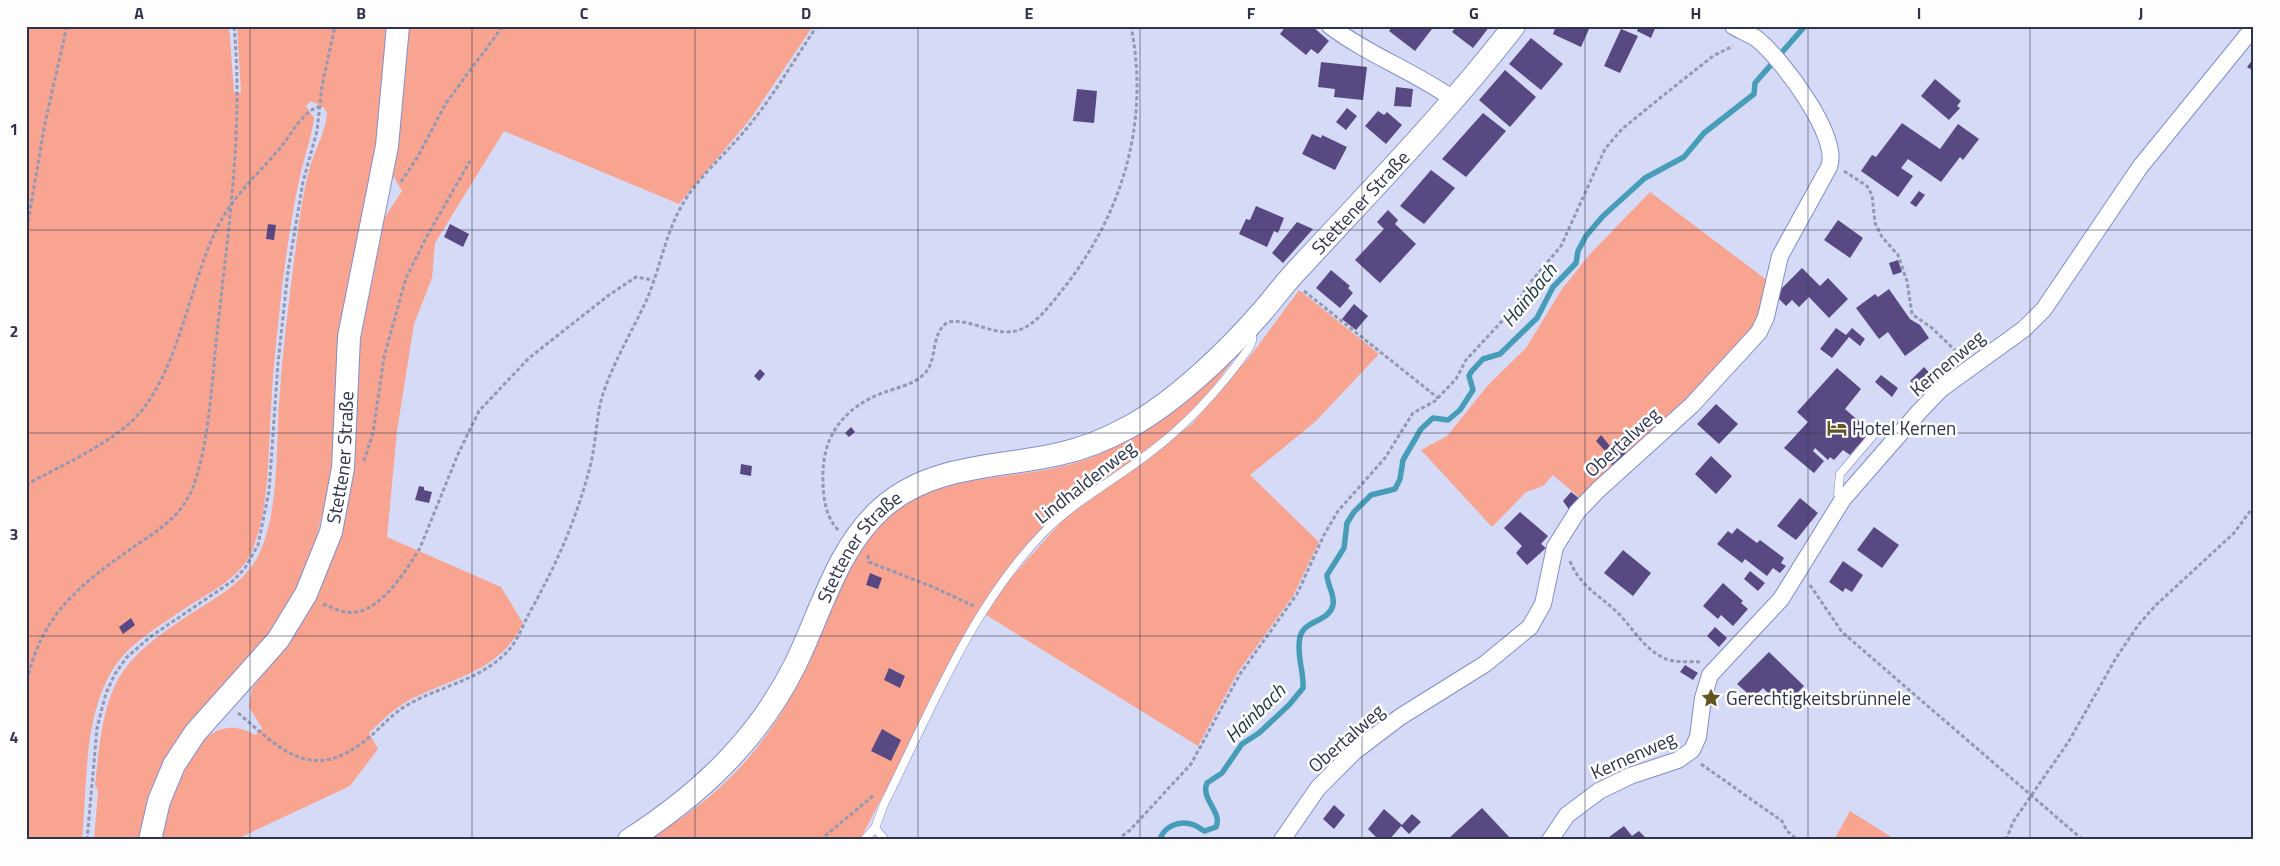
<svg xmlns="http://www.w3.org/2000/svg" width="2280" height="866" font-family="'Titillium Web',sans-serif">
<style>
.green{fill:#f8a490}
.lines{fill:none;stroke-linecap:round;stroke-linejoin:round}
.stream{stroke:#479db7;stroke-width:5.5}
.building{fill:#594983}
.service-casing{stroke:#818ecc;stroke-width:9}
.minor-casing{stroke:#818ecc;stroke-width:18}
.secondary-casing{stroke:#818ecc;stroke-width:24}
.path{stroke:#9398b3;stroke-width:3;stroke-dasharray:4 2.5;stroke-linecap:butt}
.service{stroke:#fff;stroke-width:8}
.minor{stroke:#fff;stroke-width:16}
.secondary{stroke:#fff;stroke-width:22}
.grid{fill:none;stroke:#2f344e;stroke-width:1;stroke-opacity:0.55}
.labels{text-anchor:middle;stroke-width:5;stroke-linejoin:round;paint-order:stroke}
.street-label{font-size:19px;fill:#2f344e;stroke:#fdfdfd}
.poi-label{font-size:19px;fill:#2f344e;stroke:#fdfdfd;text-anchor:start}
.water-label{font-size:20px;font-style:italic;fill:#1e383f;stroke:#fdfdfd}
.neatline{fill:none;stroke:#2f344e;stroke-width:2}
.grid-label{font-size:16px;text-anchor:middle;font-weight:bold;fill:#2f344e}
</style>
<rect width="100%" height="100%" fill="#d5dbf6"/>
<path class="green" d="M26,26H229L234,92L241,93L237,26H386L383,87L376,143L338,335L332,472L317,536L295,590L268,634L245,663L188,723L169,751L148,796L139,840H94L98,791L95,785C106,680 113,663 203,606C226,592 249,577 260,552C279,510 276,449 279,403C283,343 291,283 299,223C302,203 305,183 311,164C316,148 326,130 327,113L324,108L311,101L306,106L314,118C312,136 305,154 301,172C292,210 287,249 282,287C278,327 273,367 271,407C268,454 270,509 251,553C239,579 207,594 184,609C163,624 138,638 121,658C82,706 88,782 82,840H26Z
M407,26H813L751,118L679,204L504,131L435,243L432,278L414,324L397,431L387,537L501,587L523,623C502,670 453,678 411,699C395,708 382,720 369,733L378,749L350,786L235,840H162C170,799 197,700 255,735L262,728L249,707L252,688L279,655L309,609L383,220L402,191L392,174L401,117Z
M1650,192L1768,281L1763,313L1750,338L1582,500L1553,475L1543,486L1526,492L1492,527L1421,450L1447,436L1489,384L1526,348L1562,289L1590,254Z
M1299,290L1379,354L1316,421L1250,475L1319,542L1293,596L1238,672L1198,746L986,615L1008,581L1063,520L1192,424L1255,350Z
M1241,350L1213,387L1180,423L1137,457L1056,516L1006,570L975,618L860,840H647C663,829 680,820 695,808C749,768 787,712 814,651C834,607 848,552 885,519C939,471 1013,482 1078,462C1146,440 1189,397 1241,350Z
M1850,811L1896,840H1834Z"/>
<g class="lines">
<path class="stream" d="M1160,840C1164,825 1181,820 1194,825C1198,826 1201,830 1205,831L1216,827C1223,812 1200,799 1207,783L1222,773L1242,744L1259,733L1289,705L1303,688C1304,671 1296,654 1300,637C1304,620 1329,622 1333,605C1335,594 1327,585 1327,575L1344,548L1347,523L1354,512L1371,495L1395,489L1400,479L1403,460L1421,429L1433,418L1448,420L1460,410L1473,390L1469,376L1471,372L1483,359L1500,354L1537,318L1553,287L1576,263L1578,251L1586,236L1603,216L1645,178L1684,157L1704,133L1754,94L1755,83L1805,26"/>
</g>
<path class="building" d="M1286,26H1312L1329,41L1318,54L1311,49L1306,55L1280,34Z
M1393,26H1428L1432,29L1415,51L1389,31Z
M1457,26H1490L1473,48L1452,32Z
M1556,26H1585L1589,29L1581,47L1553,34Z
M1639,26H1656L1651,38L1637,31Z
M1621,29L1638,36L1620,73L1604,66Z
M1531,38L1563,64L1541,90L1509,64Z
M2254,58V71L2247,67Z
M1321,62L1367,67L1363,100L1334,97L1335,89L1318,87Z
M1505,70L1536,97L1510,127L1479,100Z
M1935,79L1961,101L1957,106L1960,108L1949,120L1921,96Z
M1396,87L1413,89L1411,107L1394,106Z
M1077,89L1097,91L1094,123L1073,121Z
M1347,108L1357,116L1346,130L1336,122Z
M1378,111L1384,115L1387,112L1402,125L1386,144L1365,126Z
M1483,113L1506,131L1466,177L1442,159Z
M1902,123L1940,149L1958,124L1979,139L1963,160L1960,157L1941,182L1908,159L1901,168L1913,176L1898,197L1861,171L1872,155L1876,157Z
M1312,134L1321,138L1322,135L1347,147L1335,170L1302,154Z
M1431,170L1455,188L1424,224L1400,206Z
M1919,191L1925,195L1916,207L1910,203Z
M1256,206L1284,218L1278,233L1274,231L1267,247L1239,234L1246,219L1250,220Z
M1388,210L1398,220L1395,224L1416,244L1380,283L1355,260L1384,229L1377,222Z
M1838,220L1863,238L1850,258L1824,240Z
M1297,222L1313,229L1283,263L1272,253Z
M268,224L276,225L274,240L266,239Z
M450,224L469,234L463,247L444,237Z
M1898,260L1902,272L1893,275L1889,263Z
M1802,268L1820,286L1828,278L1848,299L1829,318L1809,297L1799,307L1792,300L1786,306L1775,295Z
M1331,270L1350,286L1348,288L1353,293L1340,308L1316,288Z
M1889,289L1910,319L1920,325L1929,338L1905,356L1888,332L1879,339L1856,308L1875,294L1878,297Z
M1354,304L1368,316L1356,330L1342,319Z
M1836,328L1846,335L1852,328L1865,339L1860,346L1849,337L1832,358L1820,349Z
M1924,367L1936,380L1925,392L1910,381Z
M1837,368L1861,389L1845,409L1861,423L1857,428L1868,434L1850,455L1843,450L1834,460L1830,457L1828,460L1815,448L1813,451L1824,461L1814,473L1784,448L1808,422L1797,412Z
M760,369L765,374L759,381L754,376Z
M1881,375L1898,388L1892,397L1875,382Z
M1716,404L1738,424L1719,444L1697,424Z
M851,427L855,432L849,437L845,433Z
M1601,435L1610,446L1605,451L1596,441Z
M1619,445L1627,454L1613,466L1605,456Z
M1711,456L1732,476L1716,494L1695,474Z
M741,464L752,466L751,476L740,474Z
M419,486L424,487V490L432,492L429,503L415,500Z
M1571,492L1580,499L1570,511L1563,501Z
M1800,498L1818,513L1796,540L1777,526Z
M1520,512L1548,536L1541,544L1546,548L1527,565L1516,553L1522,546L1504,528Z
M1874,527L1899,545L1882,568L1857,550Z
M1737,528L1757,543L1760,540L1784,558L1781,563L1786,566L1780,573L1773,568L1767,576L1745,559L1742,563L1717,544L1728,531L1732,534Z
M1623,550L1651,573L1633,596L1604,573Z
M1843,561L1863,575L1852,592L1845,588L1843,592L1829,582Z
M1750,571L1765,583L1758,591L1744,579Z
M870,573L882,578L878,589L866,585Z
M1723,583L1743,601L1741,603L1748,609L1733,626L1721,615L1718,619L1703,606Z
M131,618L135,625L123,634L119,627Z
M1715,627L1727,638L1719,647L1707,636Z
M1769,652L1804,686L1783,708L1763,688L1753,698L1737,684Z
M1685,665L1698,673L1693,680L1680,672Z
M889,668L905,676L900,688L884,680Z
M882,729L901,740L891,761L871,751Z
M1334,805L1345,815L1334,829L1323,819Z
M1482,808L1512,840H1449L1448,839Z
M1384,809L1402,825L1389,840H1379L1368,829Z
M1412,814L1421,822L1409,834L1401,826Z
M1624,826L1632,836L1639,831L1648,840H1605Z"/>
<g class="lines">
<defs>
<path id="service" d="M1843,499L1838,494L1840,474L1875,433
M875,828L885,840
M864,840L875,828L884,804C931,710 971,607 1045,531C1075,501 1114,480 1148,454C1188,424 1220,389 1249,348L1252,341V330"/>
<path id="minor" d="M1330,26C1368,55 1414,71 1453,99
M1282,840L1318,788L1354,752L1400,717L1485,664L1530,627L1543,604L1555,547L1577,512L1598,490L1692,405L1759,332L1766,317L1780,256L1829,167C1841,137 1781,58 1757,39C1750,34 1741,31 1733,26
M1550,840L1567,815L1599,791L1630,776L1678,760L1692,750L1698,737L1703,698L1710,675L1781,599L1843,499L1918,413L1941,389L2024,329L2044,309L2140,167L2254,27"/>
<g id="secondary">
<path id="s1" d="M150,840L159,801L174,765L195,733L278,640L306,594L331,532L343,468L349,337L387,146L398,26"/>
<path id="s2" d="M629,840C699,795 757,741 795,665C821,612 837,548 882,508C932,464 998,468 1059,454C1083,449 1107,439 1129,427C1175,402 1227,352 1261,313C1275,297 1287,280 1302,265C1374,187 1449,110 1514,26"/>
</g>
</defs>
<use href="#service" class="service-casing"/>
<use href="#minor" class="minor-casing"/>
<use href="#secondary" class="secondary-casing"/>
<path class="path" d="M1844,171L1867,186L1872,195L1875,223L1882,237L1898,255L1907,281L1912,314L1932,328L1960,355
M401,182L417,158L446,103L503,26
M26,234L45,123L67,26
M1304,291L1438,398
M364,461L373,433L384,357L406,278L427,236L470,161
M26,485C63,464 117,442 143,409C180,361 190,285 216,230C231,198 259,173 281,147C292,134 302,111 319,107
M838,530C826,517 823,498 823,481C821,436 844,407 885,392C897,388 914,384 923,375C939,361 929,334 948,322C972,318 995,338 1019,330C1037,324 1051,304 1063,289C1123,213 1150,122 1131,26
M868,555L869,562L933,587L974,606
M1570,561C1580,587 1601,596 1619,614C1634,630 1645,650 1666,659C1676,663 1689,661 1700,662
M1810,585L1842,632L2083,840
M323,604C333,608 345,614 356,612C382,609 408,568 420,548L458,454L479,411L529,358L609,295L636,277L653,280
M26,687C39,616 79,585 135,546C154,533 174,521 186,501C207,469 212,383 216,343C227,237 244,132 234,26
M238,713C279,747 308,783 362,743C376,733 387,719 401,709C434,687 475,683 505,654C519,640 522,626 531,610C558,561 577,518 591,463C596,441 596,419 602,397C613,362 632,332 647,299C660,268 665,236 681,207C696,179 727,153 747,128C773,97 794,60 817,26
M1701,764L1782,821L1787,831L1798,840
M87,840L97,728L106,693L115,674L126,658L150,637L234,580L245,568L258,545L269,491L278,363L288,271L303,182L317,131L322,86L335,26
M820,840L873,796
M1117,840L1130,830L1191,764L1240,674L1297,594L1324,535L1338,511L1385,458L1413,413L1435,401L1456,379L1466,360L1514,308L1529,284L1561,246L1605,149L1622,129L1665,94L1713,56L1733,46
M2006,840L2013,822L2069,741L2116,658L2139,624L2156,605L2234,533L2254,506"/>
<use href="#service" class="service"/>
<use href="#minor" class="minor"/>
<use href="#secondary" class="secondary"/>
</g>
<path class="grid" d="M250,26V840M472,26V840M695,26V840M918,26V840M1140,26V840M1362,26V840M1585,26V840M1808,26V840M2030,26V840M26,230H2254M26,433H2254M26,636H2254"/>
<defs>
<symbol id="hotel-bare" viewBox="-9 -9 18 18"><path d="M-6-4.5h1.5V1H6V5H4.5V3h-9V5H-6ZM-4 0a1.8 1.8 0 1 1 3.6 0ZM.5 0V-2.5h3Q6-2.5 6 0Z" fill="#625521" stroke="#fdfdfd" stroke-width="2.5" paint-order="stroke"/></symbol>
<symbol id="sight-bare" viewBox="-9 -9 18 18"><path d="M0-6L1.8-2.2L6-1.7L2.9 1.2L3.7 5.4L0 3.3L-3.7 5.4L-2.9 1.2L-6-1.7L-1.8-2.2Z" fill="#625521" stroke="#fdfdfd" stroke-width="2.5" paint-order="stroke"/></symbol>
</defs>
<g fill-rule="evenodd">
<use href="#hotel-bare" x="1823" y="414" width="28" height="28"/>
<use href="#sight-bare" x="1697" y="684" width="28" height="28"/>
</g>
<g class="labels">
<g class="street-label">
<text dy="7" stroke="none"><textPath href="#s2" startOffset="1012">Stettener Straße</textPath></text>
<text transform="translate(1947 363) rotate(-40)" y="7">Kernenweg</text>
<text transform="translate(1622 442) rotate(-42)" y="7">Obertalweg</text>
<text dy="7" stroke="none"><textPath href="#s1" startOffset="438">Stettener Straße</textPath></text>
<text transform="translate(1085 482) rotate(-38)" y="7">Lindhaldenweg</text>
<text dy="7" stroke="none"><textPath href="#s2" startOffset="380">Stettener Straße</textPath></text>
<text transform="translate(1346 738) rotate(-41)" y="7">Obertalweg</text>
<text transform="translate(1633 755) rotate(-24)" y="7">Kernenweg</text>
</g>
<g class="poi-label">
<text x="1852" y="435">Hotel Kernen</text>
<text x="1726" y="705">Gerechtigkeitsbrünnele</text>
</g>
<g class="water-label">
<text transform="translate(1529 295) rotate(-51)" y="7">Hainbach</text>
<text transform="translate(1255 713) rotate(-44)" y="7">Hainbach</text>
</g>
</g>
<rect width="2280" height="866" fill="none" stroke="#fdfdfd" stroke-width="55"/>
<rect x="28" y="28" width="2224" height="810" class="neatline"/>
<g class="grid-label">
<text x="139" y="19">A</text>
<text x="361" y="19">B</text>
<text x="584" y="19">C</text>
<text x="806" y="19">D</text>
<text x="1029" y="19">E</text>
<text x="1251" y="19">F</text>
<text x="1474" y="19">G</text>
<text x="1696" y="19">H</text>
<text x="1919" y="19">I</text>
<text x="2141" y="19">J</text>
<text x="14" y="135">1</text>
<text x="14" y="337">2</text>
<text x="14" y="540">3</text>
<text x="14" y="743">4</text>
</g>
</svg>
